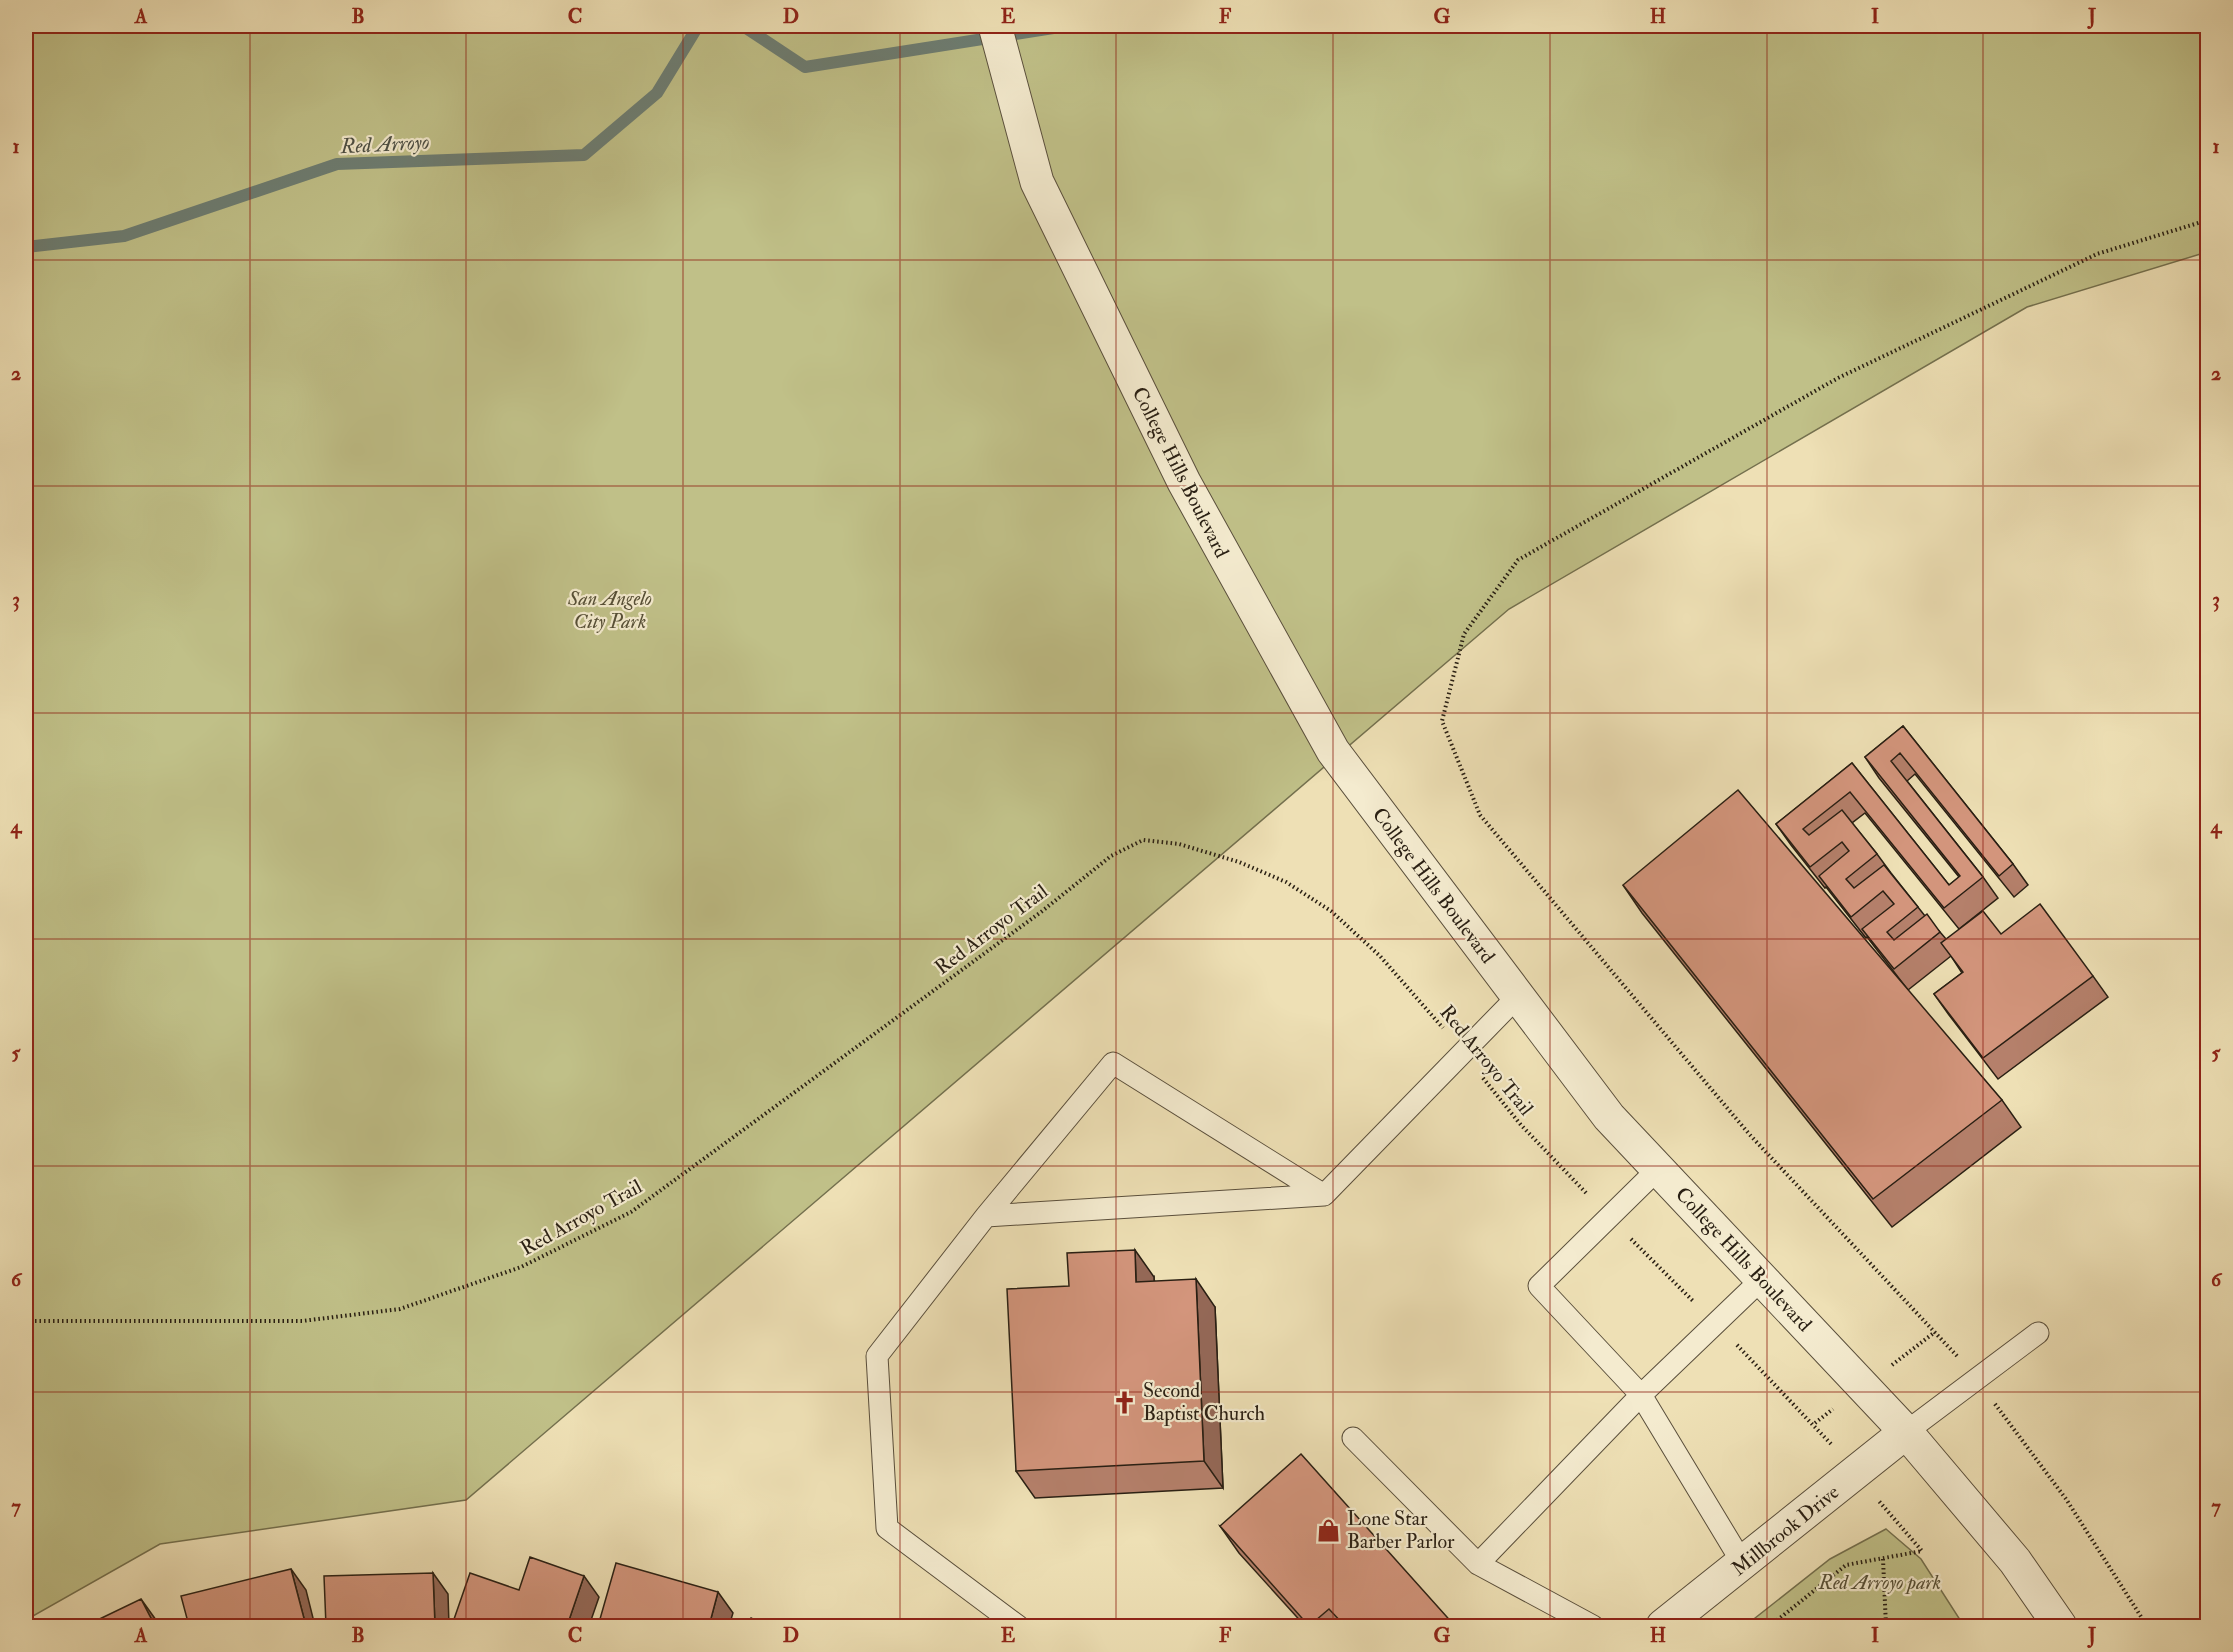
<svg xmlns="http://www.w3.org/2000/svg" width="2233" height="1652" font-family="'IM FELL Double Pica',serif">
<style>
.green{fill:#c0c088;stroke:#74704e;stroke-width:1.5}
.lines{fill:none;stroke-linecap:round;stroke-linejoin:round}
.stream{stroke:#6d7d72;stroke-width:12}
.service-casing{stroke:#5a4f3c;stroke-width:23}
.minor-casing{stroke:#5a4f3c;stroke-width:35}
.tertiary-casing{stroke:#5a4f3c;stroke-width:35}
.path{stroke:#291f13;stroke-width:4;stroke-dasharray:1.5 3;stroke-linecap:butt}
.service{stroke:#f4ebcf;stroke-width:21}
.minor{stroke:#f4ebcf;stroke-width:33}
.tertiary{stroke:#f4ebcf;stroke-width:33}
.wall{fill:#b5806b;stroke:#291f13;stroke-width:1.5}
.shaded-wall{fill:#946857;stroke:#291f13;stroke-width:1.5}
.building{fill:#d3957c;stroke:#291f13;stroke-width:1.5}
.grid{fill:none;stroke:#8f2418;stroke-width:1.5;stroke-opacity:0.55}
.labels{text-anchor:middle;stroke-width:4.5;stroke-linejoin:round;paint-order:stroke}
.street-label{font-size:20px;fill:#291f13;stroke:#f4ebcf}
.park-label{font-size:20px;font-style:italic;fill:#564f36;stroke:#f4ebcf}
.poi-label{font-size:20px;fill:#291f13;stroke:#f4ebcf;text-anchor:start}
.water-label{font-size:21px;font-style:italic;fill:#4b4e43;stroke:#f4ebcf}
.neatline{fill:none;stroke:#8f2418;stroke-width:2}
.grid-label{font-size:20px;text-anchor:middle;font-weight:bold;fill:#8f2418}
</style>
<rect width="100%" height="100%" fill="#eee0b5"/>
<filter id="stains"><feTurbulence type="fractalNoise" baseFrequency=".00333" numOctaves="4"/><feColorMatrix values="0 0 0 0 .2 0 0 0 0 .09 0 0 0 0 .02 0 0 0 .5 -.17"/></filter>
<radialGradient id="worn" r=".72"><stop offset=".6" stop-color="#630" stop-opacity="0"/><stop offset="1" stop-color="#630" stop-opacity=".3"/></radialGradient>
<path class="green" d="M26,26H2207V252L2027,307L1509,609L466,1500L160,1544L26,1620Z
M1886,1529L1921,1559L1964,1626H1745L1830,1559Z"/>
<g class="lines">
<path class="stream" d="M743,26L805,67L1066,26
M26,247L124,236L337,164L584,155L657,93L698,26"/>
<defs>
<path id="service" d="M1324,1195L986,1216L1113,1063L1324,1195L1518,996
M986,1216L877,1356L887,1528L1018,1626
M1906,1432L2038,1333
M1353,1438L1478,1564L1593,1626
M1478,1564L1641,1395L1539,1286L1659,1168
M1743,1564L1641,1395L1763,1278"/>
<path id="minor" d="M1663,1626L1906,1432"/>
<path id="tertiary" d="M995,26L1037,182L1184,482L1333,751L1609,1117L1906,1432L2015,1561L2060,1626"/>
</defs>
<use href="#service" class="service-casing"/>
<use href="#minor" class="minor-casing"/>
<use href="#tertiary" class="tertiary-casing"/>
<path class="path" d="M1483,1078L1521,1125L1588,1195
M1631,1239L1694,1302
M26,1321H302L400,1309L521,1267L631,1212L1041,912L1111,856L1143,840L1179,844L1239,862L1286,882L1331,911L1380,956L1443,1028
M1737,1345L1831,1444
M1957,1356L1750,1135L1480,815L1442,721L1464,634L1518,560L1838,378L2097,254L2208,220
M1892,1365L1935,1332
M1995,1404L2066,1499L2147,1626
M1815,1423L1833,1409
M1883,1559L1886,1626
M1770,1626L1846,1565L1922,1551L1878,1500"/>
<use href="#service" class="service"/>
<use href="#minor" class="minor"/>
<use href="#tertiary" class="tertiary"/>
</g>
<path class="wall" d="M1903,726L2013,864L2028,885L2014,897L1915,774L1907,781L1983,877L1998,898L1959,929L1865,813L1852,823L1877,854L1891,873L1925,916L1940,932L1946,939L2001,934L2093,976L2108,997L1998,1079L1949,1015L1934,994L1962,973L1951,956L1908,990L1867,937L1866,938L1826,887L1825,888L1791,845L1776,824L1852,763L1949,885L1959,877L1879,778L1865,757Z
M1623,885L2002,1100L2021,1127L1892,1227L1642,913Z
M1154,1277V1281L1215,1307L1223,1488L1035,1498L1016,1471Z
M1220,1526L1455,1626H1305L1239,1553Z"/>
<path class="shaded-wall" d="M1135,1250L1154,1277L1155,1309L1136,1282Z
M1196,1279L1215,1307L1223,1488L1204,1461Z
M291,1569L306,1590L315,1626H306Z
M433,1573L448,1594L449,1626H435Z
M584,1576L599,1597L589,1626H567Z
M718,1592L733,1613L729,1626H709Z
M141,1599L156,1620L159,1626H155Z"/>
<path class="building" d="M1903,726L2013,864L1999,876L1900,753L1891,761L1983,877L1944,908L1850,792L1803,829L1809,835L1842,810L1877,854L1846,879L1854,888L1884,865L1918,907L1887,932L1894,940L1927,914L1940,932L1894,969L1862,929L1894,904L1883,891L1851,917L1819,876L1849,851L1842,842L1810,867L1776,824L1852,763L1949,885L1960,876L1865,757Z
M1738,790L2002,1100L1873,1199L1623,885Z
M2040,904L2093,976L1983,1058L1934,994L1963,972L1941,943L1983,911L2001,934Z
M1135,1250L1136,1282L1196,1279L1204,1461L1016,1471L1007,1289L1069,1286L1067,1253Z
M1301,1454L1455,1626H1345L1329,1609L1309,1626L1220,1526Z
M530,1557L584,1576L567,1626H457L452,1625L470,1573L519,1590Z
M616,1563L718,1592L709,1626H598Z
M291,1569L306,1626H189L181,1596Z
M433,1573L435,1626H326L324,1576Z
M141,1599L155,1626H85Z
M751,1618L766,1626H746Z"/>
<path class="grid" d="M250,26V1626M466,26V1626M683,26V1626M900,26V1626M1116,26V1626M1333,26V1626M1550,26V1626M1767,26V1626M1983,26V1626M26,260H2208M26,486H2208M26,713H2208M26,939H2208M26,1166H2208M26,1392H2208"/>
<defs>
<symbol id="church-bare" viewBox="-9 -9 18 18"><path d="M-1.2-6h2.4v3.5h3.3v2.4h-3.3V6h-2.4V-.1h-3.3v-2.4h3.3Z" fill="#8f2418" stroke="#f4ebcf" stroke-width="2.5" paint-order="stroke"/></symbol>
<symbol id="shop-bare" viewBox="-9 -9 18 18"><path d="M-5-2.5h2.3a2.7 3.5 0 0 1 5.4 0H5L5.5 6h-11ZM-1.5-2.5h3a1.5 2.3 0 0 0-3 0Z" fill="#8f2418" stroke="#f4ebcf" stroke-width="2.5" paint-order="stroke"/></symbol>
</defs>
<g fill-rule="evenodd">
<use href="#church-bare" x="1108" y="1386" width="33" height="33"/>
<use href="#shop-bare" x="1312" y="1514" width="33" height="33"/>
</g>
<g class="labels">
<g class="street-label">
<text transform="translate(1181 472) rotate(63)" y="7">College Hills Boulevard</text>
<text transform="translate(1434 885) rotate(53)" y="7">College Hills Boulevard</text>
<text transform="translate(991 929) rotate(-37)" y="7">Red Arroyo Trail</text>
<text transform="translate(1487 1060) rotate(51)" y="7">Red Arroyo Trail</text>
<text transform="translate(581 1217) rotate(-29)" y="7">Red Arroyo Trail</text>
<text transform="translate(1744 1259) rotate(47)" y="7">College Hills Boulevard</text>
<text transform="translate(1785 1530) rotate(-39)" y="7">Millbrook Drive</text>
</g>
<g class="park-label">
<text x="610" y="605">San Angelo<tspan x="610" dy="23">City Park</tspan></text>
<text x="1880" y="1589">Red Arroyo park</text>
</g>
<g class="poi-label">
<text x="1143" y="1397">Second<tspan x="1143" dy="23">Baptist Church</tspan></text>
<text x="1347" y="1525">Lone Star<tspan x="1347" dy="23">Barber Parlor</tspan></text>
</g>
<g class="water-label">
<text transform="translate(385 144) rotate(-3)" y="7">Red Arroyo</text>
</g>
</g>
<rect width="2233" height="1652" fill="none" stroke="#eee0b5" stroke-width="66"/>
<rect x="33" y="33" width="2167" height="1586" class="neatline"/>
<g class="grid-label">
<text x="141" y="23">A</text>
<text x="358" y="23">B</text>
<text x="575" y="23">C</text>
<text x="791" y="23">D</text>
<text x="1008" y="23">E</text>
<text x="1225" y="23">F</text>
<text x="1442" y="23">G</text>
<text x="1658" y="23">H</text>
<text x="1875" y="23">I</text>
<text x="2092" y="23">J</text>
<text x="16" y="153">1</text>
<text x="2216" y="153">1</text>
<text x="16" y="380">2</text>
<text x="2216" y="380">2</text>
<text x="16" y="606">3</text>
<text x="2216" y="606">3</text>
<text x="16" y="833">4</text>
<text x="2216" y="833">4</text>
<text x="16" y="1059">5</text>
<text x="2216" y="1059">5</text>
<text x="16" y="1286">6</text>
<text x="2216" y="1286">6</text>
<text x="16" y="1513">7</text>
<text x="2216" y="1513">7</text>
<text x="141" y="1642">A</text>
<text x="358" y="1642">B</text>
<text x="575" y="1642">C</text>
<text x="791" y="1642">D</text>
<text x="1008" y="1642">E</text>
<text x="1225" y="1642">F</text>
<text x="1442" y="1642">G</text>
<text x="1658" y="1642">H</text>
<text x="1875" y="1642">I</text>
<text x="2092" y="1642">J</text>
</g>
<rect width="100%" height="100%" filter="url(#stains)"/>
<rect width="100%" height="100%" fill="url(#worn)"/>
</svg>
